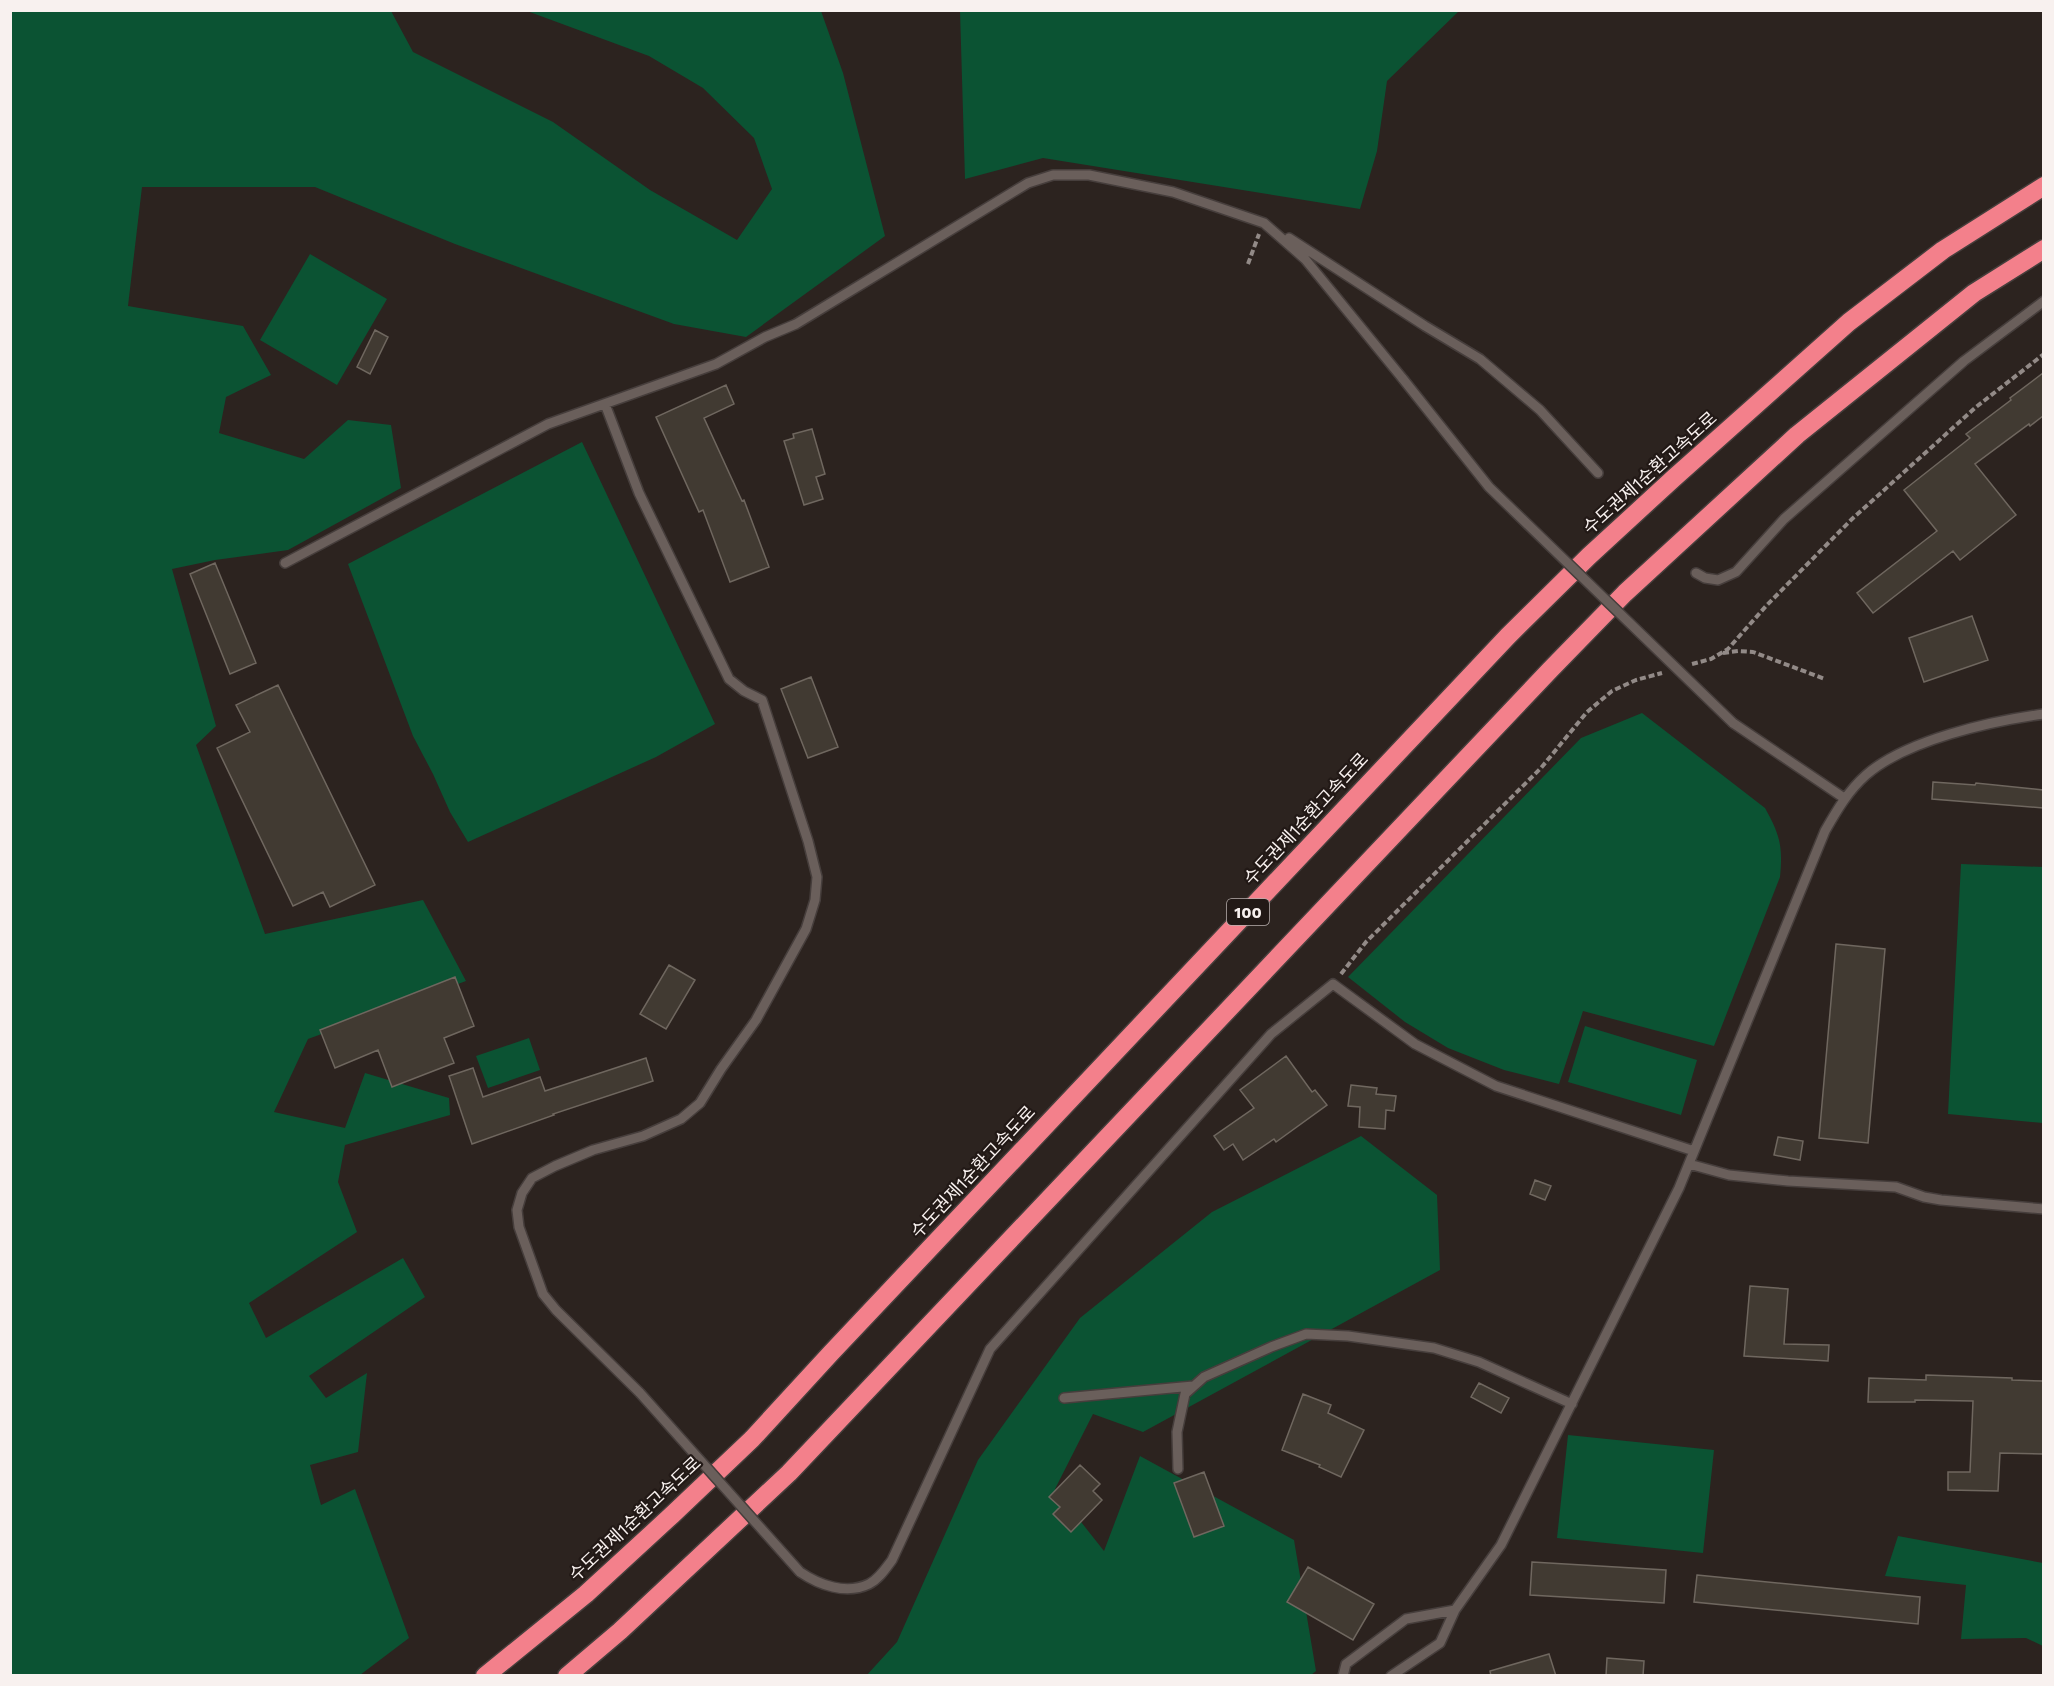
<svg xmlns="http://www.w3.org/2000/svg" width="2054" height="1686" font-family="'Work Sans','Noto Sans KR',sans-serif">
<style>
.green{fill:#0b5333}
.building{fill:#413a32;stroke:#6f675f;stroke-width:1.5}
.lines{fill:none;stroke-linecap:round;stroke-linejoin:round}
.lane-casing{stroke:#463e3c;stroke-width:12}
.highway-casing{stroke:#463e3c;stroke-width:21}
.path{stroke:#928a87;stroke-width:4;stroke-dasharray:6 3;stroke-linecap:butt}
.lane{stroke:#6a5f5b;stroke-width:9}
.highway{stroke:#f3808b;stroke-width:18}
.lane-bridge-casing{stroke:#463e3c;stroke-width:12;stroke-linecap:butt}
.lane-bridge{stroke:#6a5f5b;stroke-width:9}
.labels{text-anchor:middle;stroke-width:4.5;stroke-linejoin:round;paint-order:stroke}
.shield{fill:#221916;stroke:#b8b0ae;stroke-width:1.5}
.shield-label{font-size:16px;font-weight:bold;fill:#f8f1ef}
.street-label{font-size:18px;fill:#f8f1ef;stroke:#221916}
</style>
<rect width="100%" height="100%" fill="#2c231f"/>
<path class="green" d="M11,11H391L413,52L553,122L650,190L737,240L772,189L754,138L703,88L649,56L527,11H821L843,73L885,236L746,337L674,324L455,244L315,187H142L128,306L243,326L271,375L226,397L219,433L304,459L348,420L391,425L401,488L288,550L215,560L172,569L216,726L196,745L265,934L423,900L466,981L308,1039L274,1112L345,1128L365,1073L449,1098L450,1115L345,1145L338,1182L357,1232L249,1303L266,1338L403,1258L425,1297L309,1376L326,1398L367,1373L358,1452L310,1465L321,1505L355,1489L409,1638L360,1675L11,1676Z
M960,11V10L1459,11L1387,81L1377,151L1360,209L1043,158L965,179Z
M310,254L387,299L337,385L260,340Z
M582,442L715,724L656,757L468,842L450,812L433,774L413,736L348,564Z
M1642,713L1765,808C1780,835 1783,846 1780,877L1714,1046L1583,1011L1559,1084L1504,1070L1448,1048L1405,1022L1348,977L1581,738Z
M1961,864L2043,867V1123L1948,1114Z
M1585,1026L1697,1060L1681,1115L1568,1082Z
M529,1038L540,1070L488,1088L476,1056Z
M1361,1136L1437,1195L1440,1270L1143,1432L1093,1414L1055,1489L1104,1551L1140,1456L1294,1540L1316,1671L1311,1675L866,1676L897,1642L978,1460L1080,1318L1212,1212Z
M1568,1435L1714,1450L1703,1553L1557,1538Z
M1898,1536L2043,1563V1646L2026,1638L1961,1639L1966,1585L1885,1576Z"/>
<path class="building" d="M375,330L388,337L370,374L357,367Z
M2043,373V416L2030,426L2029,424L1975,464L2016,515L1960,560L1953,551L1873,613L1857,593L1937,531L1904,490L1970,438L1966,434L2011,400L2010,398Z
M726,385L734,404L704,418L742,501L744,500L769,567L730,582L703,510L699,512L656,417Z
M812,429L825,474L816,477L823,499L804,505L784,441L794,438L793,434Z
M215,563L256,663L230,674L190,574Z
M1972,616L1988,660L1924,682L1909,638Z
M811,677L838,747L808,758L781,689Z
M278,685L375,885L330,907L323,892L293,906L217,748L250,732L236,705Z
M1933,782L1975,785L1976,783L2043,790V808L1932,799Z
M1836,944L1885,949L1868,1143L1819,1138Z
M669,965L695,980L666,1029L640,1014Z
M455,977L474,1026L444,1038L454,1063L392,1087L378,1050L335,1068L320,1030Z
M1286,1056L1312,1092L1315,1090L1327,1105L1276,1142L1274,1139L1243,1160L1233,1144L1224,1150L1214,1136L1254,1108L1240,1090Z
M646,1058L653,1081L553,1114L554,1115L472,1144L449,1076L473,1068L483,1097L540,1077L545,1091Z
M1351,1085L1377,1088L1376,1094L1396,1096L1394,1111L1386,1110L1385,1129L1359,1127L1360,1107L1348,1106Z
M1778,1137L1803,1141L1800,1160L1774,1155Z
M1535,1180L1551,1186L1545,1200L1530,1194Z
M1750,1286L1788,1289L1784,1344L1829,1345L1828,1361L1744,1356Z
M1926,1375L2012,1378V1380L2043,1381V1454L2000,1453L1998,1491L1948,1490V1472H1970L1973,1401L1915,1400V1402H1868L1869,1378L1926,1380Z
M1479,1383L1509,1398L1501,1413L1471,1397Z
M1303,1394L1331,1405L1328,1413L1364,1430L1341,1477L1319,1467L1320,1465L1282,1450Z
M1080,1465L1100,1484L1093,1491L1102,1500L1071,1532L1053,1514L1060,1507L1049,1497Z
M1204,1472L1224,1526L1194,1537L1174,1483Z
M1532,1562L1666,1570L1664,1603L1530,1595Z
M1308,1567L1374,1604L1353,1640L1287,1602Z
M1697,1575L1920,1597L1918,1624L1694,1602Z
M1549,1654L1556,1676H1491L1490,1671Z
M1607,1658L1644,1661L1643,1676H1606Z"/>
<g class="lines">
<defs>
<path id="lane" d="M1289,238L1425,326L1480,359L1540,410L1598,473
M605,404L639,493L729,679L744,691L762,700L808,841L817,877L815,900L806,929L756,1020L721,1069L700,1103L681,1119L643,1136L593,1150L555,1166L532,1178L522,1193L517,1210L519,1227L543,1294L556,1310L640,1393
M285,563L548,424L716,364L765,337L796,324L1028,183L1053,175H1089L1173,192L1264,223L1305,259L1403,379
M1696,573L1705,578L1718,580L1736,572L1784,519L1964,361L2044,301
M1733,723L1844,798
M1689,1164L1729,1175L1788,1181L1896,1187L1924,1197L1941,1200L2044,1209
M1064,1398L1193,1386
M1178,1469L1177,1432L1185,1394L1204,1377L1271,1347L1306,1334L1348,1336L1434,1348L1479,1362L1572,1404
M800,1572C819,1585 846,1595 869,1584C879,1579 886,1568 892,1560L990,1349L1271,1034L1333,984L1415,1044L1496,1086L1694,1151
M1455,1610L1501,1545L1679,1188L1825,831C1837,810 1848,791 1866,775C1906,740 1991,721 2044,714
M1343,1676L1346,1664L1406,1619L1455,1610L1440,1643L1391,1676"/>
<path id="highway" d="M485,1676L586,1594L672,1515L752,1439L831,1353L1508,636L1589,556L1675,477L1849,322L1943,250L2044,186
M567,1676L620,1631L789,1473L1550,670L1625,593L1797,435L1974,293L2044,249"/>
</defs>
<use href="#lane" class="lane-casing"/>
<use href="#highway" class="highway-casing"/>
<path class="path" d="M1248,264L1259,234
M1723,653L1738,651L1753,652L1825,679
M1692,664L1711,659L1728,649L1766,606L1852,519L1976,407L2044,354
M1341,974L1366,942L1541,768L1587,712L1612,691L1636,680L1662,673"/>
<use href="#lane" class="lane"/>
<use href="#highway" class="highway"/>
<defs>
<path id="lane-bridge" d="M1403,379L1489,487L1733,723
M640,1393L800,1572"/>
</defs>
<use href="#lane-bridge" class="lane-bridge-casing"/>
<use href="#lane-bridge" class="lane-bridge"/>
</g>
<g class="labels">
<rect class="shield" x="1227" y="899" width="42" height="26" rx="4.5"/>
<g class="shield-label">
<text x="1248" y="918">100</text>
</g>
<g class="street-label">
<text transform="translate(1650 473) rotate(-42)" y="6">수도권제1순환고속도로</text>
<text transform="translate(1306 819) rotate(-47)" y="6">수도권제1순환고속도로</text>
<text transform="translate(973 1172) rotate(-47)" y="6">수도권제1순환고속도로</text>
<text transform="translate(635 1519) rotate(-43)" y="6">수도권제1순환고속도로</text>
</g>
</g>
<rect width="2054" height="1686" fill="none" stroke="#f8f1ef" stroke-width="24"/>
</svg>
